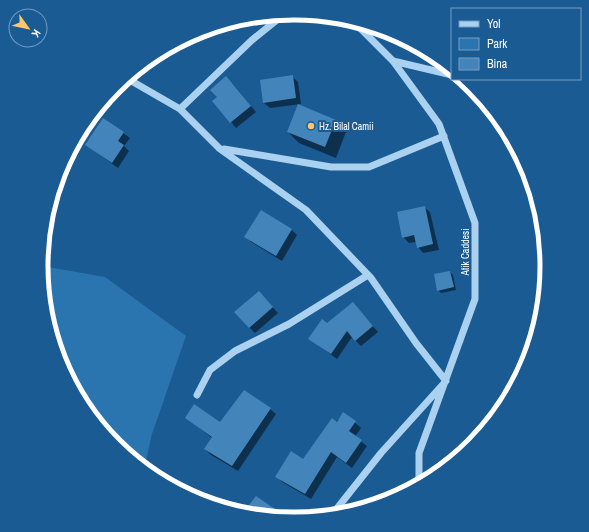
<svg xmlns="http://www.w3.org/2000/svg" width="589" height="532" font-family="'Archivo Narrow',sans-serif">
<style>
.green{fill:#2a74b0}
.shadow{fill:#0007}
.building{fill:#4385bb}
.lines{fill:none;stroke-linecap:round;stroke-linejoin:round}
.minor{stroke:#abd1f0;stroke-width:7}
.poi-dot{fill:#ffc56a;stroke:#1a5b94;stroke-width:1.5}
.labels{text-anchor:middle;stroke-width:4;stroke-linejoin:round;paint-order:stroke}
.poi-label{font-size:10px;fill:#fff;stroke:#1a5b94;text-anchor:start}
.street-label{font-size:10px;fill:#fff;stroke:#1a5b94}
.rim{fill:none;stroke:#fff;stroke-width:5}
</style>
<rect width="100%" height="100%" fill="#1a5b94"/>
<path class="green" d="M42,266L105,277L186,336L152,434L145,465L115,445L61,363Z"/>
<path class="shadow" d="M269,18L263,25L258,20Z
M292,76L298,82L301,104L270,108L264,103Z
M232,83L256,112L236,128L231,122Z
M104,119L130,138L124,146L129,151L118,168L86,145Z
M335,121L346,132L336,158L299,143L288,132Z
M424,207L430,212L439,250L423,253L418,247L416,242L409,243L403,237Z
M261,211L292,230L297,235L282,261L251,242L246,237Z
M450,272L453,275L456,290L441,293L438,290Z
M264,298L278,313L255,333L249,327Z
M358,309L378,332L361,346L352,337L337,359L310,339Z
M270,409L276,414L238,471L211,455L205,449L212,438L186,417L220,424Z
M344,413L361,428L355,437L367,446L352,468L337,457L311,499L282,482L277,476L304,460Z"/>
<path class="building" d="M293,75L296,98L263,103L260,80Z
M226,76L251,106L230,123L212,101L217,97L210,90Z
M298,104L336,120L325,147L287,132Z
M103,118L124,132L118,141L124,145L112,163L85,145Z
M425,206L433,244L417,248L414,235L402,238L397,212Z
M261,210L292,229L276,256L244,237Z
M450,271L454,287L437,291L434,274Z
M259,291L273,307L249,328L234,312Z
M353,302L373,326L355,341L347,331L331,354L308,339L322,319L327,323Z
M244,390L271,408L232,466L204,449L212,437L185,418L194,404L220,422Z
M343,412L356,421L349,431L362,440L346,463L331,452L305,494L275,477L291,451L303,459L332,418L337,422Z
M256,496L288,518L246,509Z"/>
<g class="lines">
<path class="minor" d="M357,25L393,61L439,124L475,223V299L419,453V481
M393,61L452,75
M128,79L180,109L220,149L306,210L371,278L416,343L446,381L381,453L335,511
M180,109L252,40L283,15
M224,149L331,167H369L444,136
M197,395L210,370L235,351L289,324L368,275"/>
</g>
<circle class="poi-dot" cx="311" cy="126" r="4"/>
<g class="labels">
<g class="poi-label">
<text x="319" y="130">Hz. Bilal Camii</text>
</g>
<g class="street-label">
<text transform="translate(465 252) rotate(-90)" y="4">Atik Caddesi</text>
</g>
</g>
<path d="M0 0H589V532H0ZM48 266a246 246 0 1 1 492 0a246 246 0 1 1-492 0Z" fill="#1a5b94" fill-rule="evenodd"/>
<path class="rim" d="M48 266a246 246 0 1 1 492 0a246 246 0 1 1-492 0Z"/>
<rect x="451" y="8" width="130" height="72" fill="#1a5b94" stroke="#769dbf"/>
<rect x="459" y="21" width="20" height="6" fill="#abd1f0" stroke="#769dbf"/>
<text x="487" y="28" font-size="12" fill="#ffffff">Yol</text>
<rect x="459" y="38" width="20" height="12" fill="#2a74b0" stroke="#769dbf"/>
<text x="487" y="48" font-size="12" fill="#ffffff">Park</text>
<rect x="459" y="58" width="20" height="12" fill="#4385bb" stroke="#769dbf"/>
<text x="487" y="68" font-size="12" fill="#ffffff">Bina</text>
<g transform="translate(28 28) rotate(123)"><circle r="19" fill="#1a5b94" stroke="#769dbf"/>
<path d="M0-3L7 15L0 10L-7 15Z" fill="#ffc56a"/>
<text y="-6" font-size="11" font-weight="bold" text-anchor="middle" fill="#ffffff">K</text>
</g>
</svg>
